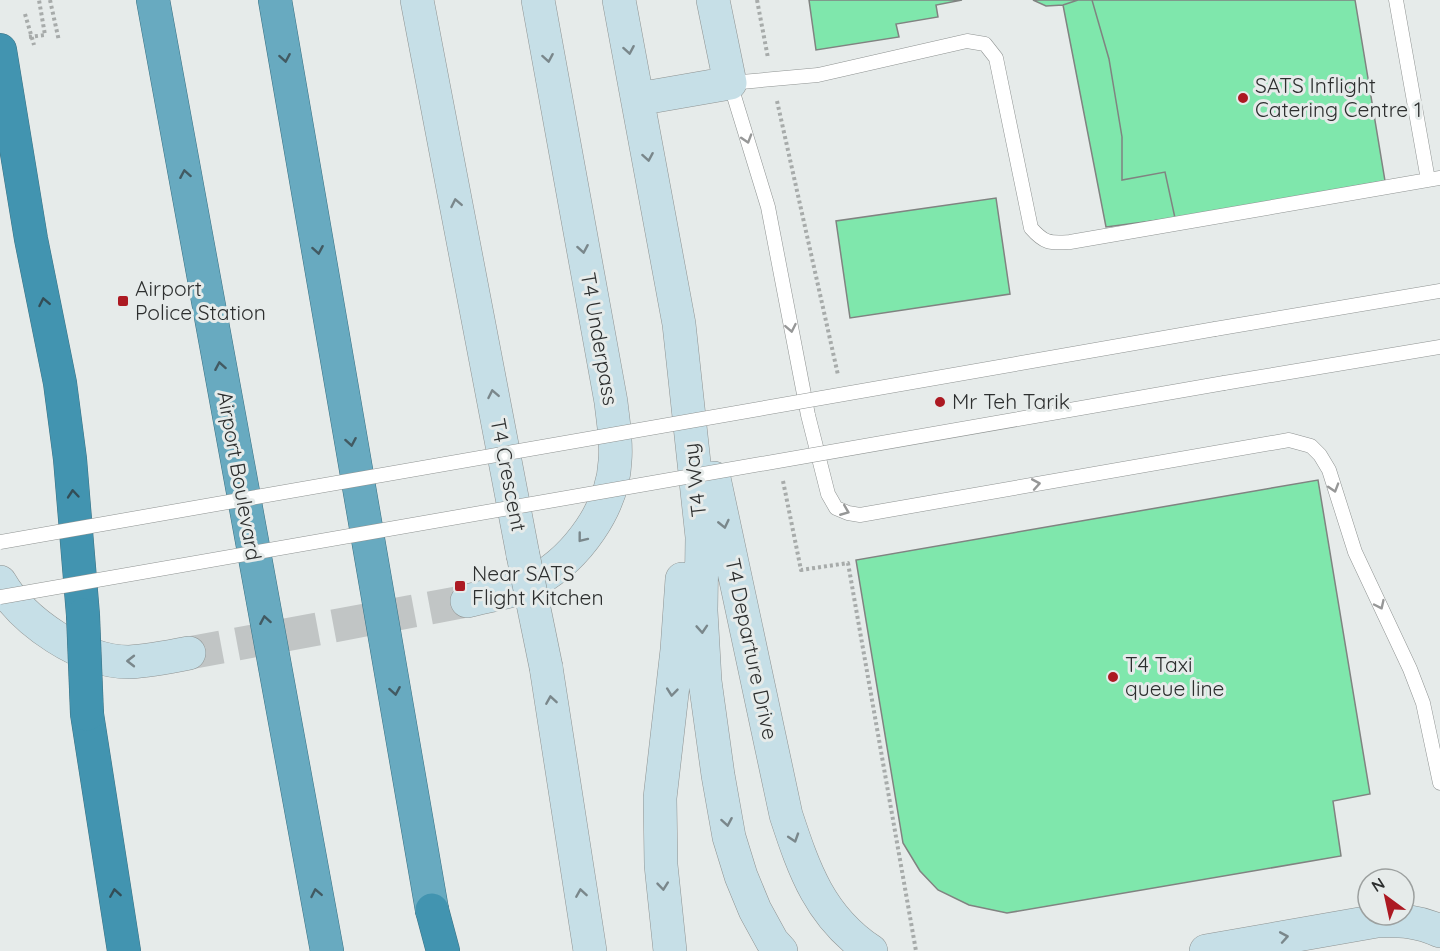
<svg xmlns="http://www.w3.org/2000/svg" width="1440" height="951" font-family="Quicksand,sans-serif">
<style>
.building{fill:#7fe7ac;stroke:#808381;stroke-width:1.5}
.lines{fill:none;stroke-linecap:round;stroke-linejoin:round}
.secondary-tunnel{stroke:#c1c5c5;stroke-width:33;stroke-dasharray:33 16;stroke-linecap:butt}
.service-casing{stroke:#8f9392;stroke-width:15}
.secondary-casing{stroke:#8f9392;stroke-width:34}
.trunk-casing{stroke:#3b7183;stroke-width:34}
.motorway-casing{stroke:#3b7183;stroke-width:34}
.path{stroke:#a7abaa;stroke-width:4;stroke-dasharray:3 3;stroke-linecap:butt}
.service{stroke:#fff;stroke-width:14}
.secondary{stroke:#c6dfe7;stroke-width:33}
.trunk{stroke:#68aac0;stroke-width:33}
.motorway{stroke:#4294b0;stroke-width:33}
.service-bridge-casing{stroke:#8f9392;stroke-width:15;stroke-linecap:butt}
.secondary-bridge-casing{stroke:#8f9392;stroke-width:34;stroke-linecap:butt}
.motorway-bridge-casing{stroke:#3b7183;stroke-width:34;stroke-linecap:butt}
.path-bridge{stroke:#a7abaa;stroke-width:4;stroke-dasharray:3 3;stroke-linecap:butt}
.service-bridge{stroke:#fff;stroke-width:14}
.secondary-bridge{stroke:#c6dfe7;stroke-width:33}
.motorway-bridge{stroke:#4294b0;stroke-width:33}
.oneway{stroke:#7a878b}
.oneway2{stroke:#425a62}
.oneway3{stroke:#969797}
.oneway4{stroke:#334d56}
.poi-dot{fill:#ac1922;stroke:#e6ebea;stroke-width:2}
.labels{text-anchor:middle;stroke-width:6;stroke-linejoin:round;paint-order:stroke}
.poi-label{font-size:21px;fill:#2d2f2f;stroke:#e6ebea;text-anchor:start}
.street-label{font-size:21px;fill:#2d2f2f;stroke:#e6ebea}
</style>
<rect width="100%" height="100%" fill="#e6ebea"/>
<path class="building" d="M809,0H962L936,5L938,17L896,24L899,37L816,50Z
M1033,0H1078L1063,5L1046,6Z
M1092,0L1109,59L1122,137V180L1165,172L1175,218L1106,227L1063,5L1078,0Z
M1092,0H1355L1385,181L1175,218L1165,172L1122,180V137L1109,59Z
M996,198L1010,294L850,318L836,221Z
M1318,480L1370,794L1333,801L1341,856L1007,913L969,905L938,890L920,871L903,843L856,560Z"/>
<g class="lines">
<path class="secondary-tunnel" d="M189,653L467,601"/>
<defs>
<path id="service" d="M1396,0L1428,180
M1440,178L1070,242C1050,243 1045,244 1031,228L996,58L985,44L967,41L818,75L730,83L768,207L808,415L828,494L836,508L848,513L860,515L1289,440L1311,446L1320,455L1329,470L1355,552L1410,669L1423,703L1440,783
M1215,329L1440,291
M1224,383L1440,347"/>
<path id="secondary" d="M417,0L523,555
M619,0L679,324L702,537L701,611L705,681L718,775L729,837L741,876L755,910L772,941L781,951
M638,99L730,83L713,0
M714,478L786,815C804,870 820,917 871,951
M0,582C23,622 82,662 129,662C149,661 169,657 189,653
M467,601C490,595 516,592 537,580C577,557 613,508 615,461C617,442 613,421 611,402L538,0
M546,667L590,951
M670,951L661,865L660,798L677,650L682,579
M1206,951L1377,921C1401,920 1418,921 1440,931"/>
<path id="trunk" d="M153,0L327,951
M275,0L432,910"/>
<path id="motorway" d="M0,50L31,239L60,383L70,459L83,615
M87,714L124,951
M432,910L443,951"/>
</defs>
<use href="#service" class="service-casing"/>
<use href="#secondary" class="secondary-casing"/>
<use href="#trunk" class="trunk-casing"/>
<use href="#motorway" class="motorway-casing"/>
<path class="path" d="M50,0L59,41
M757,0L768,58
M29,37L45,35L39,0
M777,101L838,375
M783,481L801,570L848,563L916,951"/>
<use href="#service" class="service"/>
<use href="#secondary" class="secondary"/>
<use href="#trunk" class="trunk"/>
<use href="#motorway" class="motorway"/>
<defs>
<path id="service-bridge" d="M0,542L1215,329
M0,597L1224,383"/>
<path id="secondary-bridge" d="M523,555L546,667"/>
<path id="motorway-bridge" d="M83,615L87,714"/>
</defs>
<use href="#service-bridge" class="service-bridge-casing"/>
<use href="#secondary-bridge" class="secondary-bridge-casing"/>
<use href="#motorway-bridge" class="motorway-bridge-casing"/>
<path class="path-bridge" d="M25,14L34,45"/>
<use href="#service-bridge" class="service-bridge"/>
<use href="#secondary-bridge" class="secondary-bridge"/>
<use href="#motorway-bridge" class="motorway-bridge"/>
</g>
<defs><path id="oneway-chevron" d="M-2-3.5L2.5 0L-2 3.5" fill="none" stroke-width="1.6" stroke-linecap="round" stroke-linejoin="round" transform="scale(1.5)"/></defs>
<g class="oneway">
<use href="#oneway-chevron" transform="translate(629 50) rotate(80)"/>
<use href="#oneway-chevron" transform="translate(548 58) rotate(80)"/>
<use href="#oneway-chevron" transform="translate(648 157) rotate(80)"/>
<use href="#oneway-chevron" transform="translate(456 203) rotate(-101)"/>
<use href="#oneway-chevron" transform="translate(583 249) rotate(80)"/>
<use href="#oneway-chevron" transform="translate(493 394) rotate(-101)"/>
<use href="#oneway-chevron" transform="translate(724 524) rotate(77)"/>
<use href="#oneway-chevron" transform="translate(582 538) rotate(128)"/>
<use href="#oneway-chevron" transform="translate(702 629) rotate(86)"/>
<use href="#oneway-chevron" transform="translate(131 661) rotate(180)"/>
<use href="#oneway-chevron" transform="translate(672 692) rotate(96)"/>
<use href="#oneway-chevron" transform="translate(551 700) rotate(-99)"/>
<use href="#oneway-chevron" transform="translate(727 822) rotate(80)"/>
<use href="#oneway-chevron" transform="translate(794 838) rotate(72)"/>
<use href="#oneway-chevron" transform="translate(663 886) rotate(84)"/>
<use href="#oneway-chevron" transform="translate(581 893) rotate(-99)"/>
<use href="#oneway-chevron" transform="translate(1284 937) rotate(-10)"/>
</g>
<g class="oneway2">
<use href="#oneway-chevron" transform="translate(285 58) rotate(80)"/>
<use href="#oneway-chevron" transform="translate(185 174) rotate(-100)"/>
<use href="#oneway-chevron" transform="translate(318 250) rotate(80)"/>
<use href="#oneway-chevron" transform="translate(220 366) rotate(-100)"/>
<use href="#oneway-chevron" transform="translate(351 442) rotate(80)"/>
<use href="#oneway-chevron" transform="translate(265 620) rotate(-100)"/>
<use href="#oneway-chevron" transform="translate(395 691) rotate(80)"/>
<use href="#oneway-chevron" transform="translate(316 893) rotate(-101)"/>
</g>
<g class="oneway3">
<use href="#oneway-chevron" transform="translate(747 139) rotate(73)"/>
<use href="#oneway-chevron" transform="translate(791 328) rotate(79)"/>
<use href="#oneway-chevron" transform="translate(1036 484) rotate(-10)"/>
<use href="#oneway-chevron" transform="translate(1334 488) rotate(73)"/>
<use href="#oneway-chevron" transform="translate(845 511) rotate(22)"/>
<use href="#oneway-chevron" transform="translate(1380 605) rotate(65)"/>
</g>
<g class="oneway4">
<use href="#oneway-chevron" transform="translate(44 302) rotate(-101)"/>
<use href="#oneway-chevron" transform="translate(73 494) rotate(-95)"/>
<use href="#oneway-chevron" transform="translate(115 893) rotate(-99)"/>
</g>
<g class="poi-dot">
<circle cx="1243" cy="98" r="6"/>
<rect x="117" y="295" width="12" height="12" rx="3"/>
<circle cx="940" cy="402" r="6"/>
<rect x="454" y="580" width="12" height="12" rx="3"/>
<circle cx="1113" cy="677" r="6"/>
</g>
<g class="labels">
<g class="poi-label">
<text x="1255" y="93">SATS Inflight<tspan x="1255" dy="24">Catering Centre 1</tspan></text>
<text x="135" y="296">Airport<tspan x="135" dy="24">Police Station</tspan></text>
<text x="952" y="409">Mr Teh Tarik</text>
<text x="472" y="581">Near SATS<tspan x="472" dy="24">Flight Kitchen</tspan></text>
<text x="1125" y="672">T4 Taxi<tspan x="1125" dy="24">queue line</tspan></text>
</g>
<g class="street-label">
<text transform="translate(599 339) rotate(80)" y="7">T4 Underpass</text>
<text transform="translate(508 475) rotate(79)" y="7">T4 Crescent</text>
<text transform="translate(239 476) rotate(80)" y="7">Airport Boulevard</text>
<text transform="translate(695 480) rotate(-97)" y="7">T4 Way</text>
<text transform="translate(751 649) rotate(78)" y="7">T4 Departure Drive</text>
</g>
</g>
<g transform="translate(1386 897) rotate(327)"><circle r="28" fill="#e6ebea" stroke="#9ca09f" stroke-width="1.5"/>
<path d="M0-4.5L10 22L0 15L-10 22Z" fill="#ac1922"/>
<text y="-9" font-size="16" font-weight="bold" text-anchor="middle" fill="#2d2f2f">N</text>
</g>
</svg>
